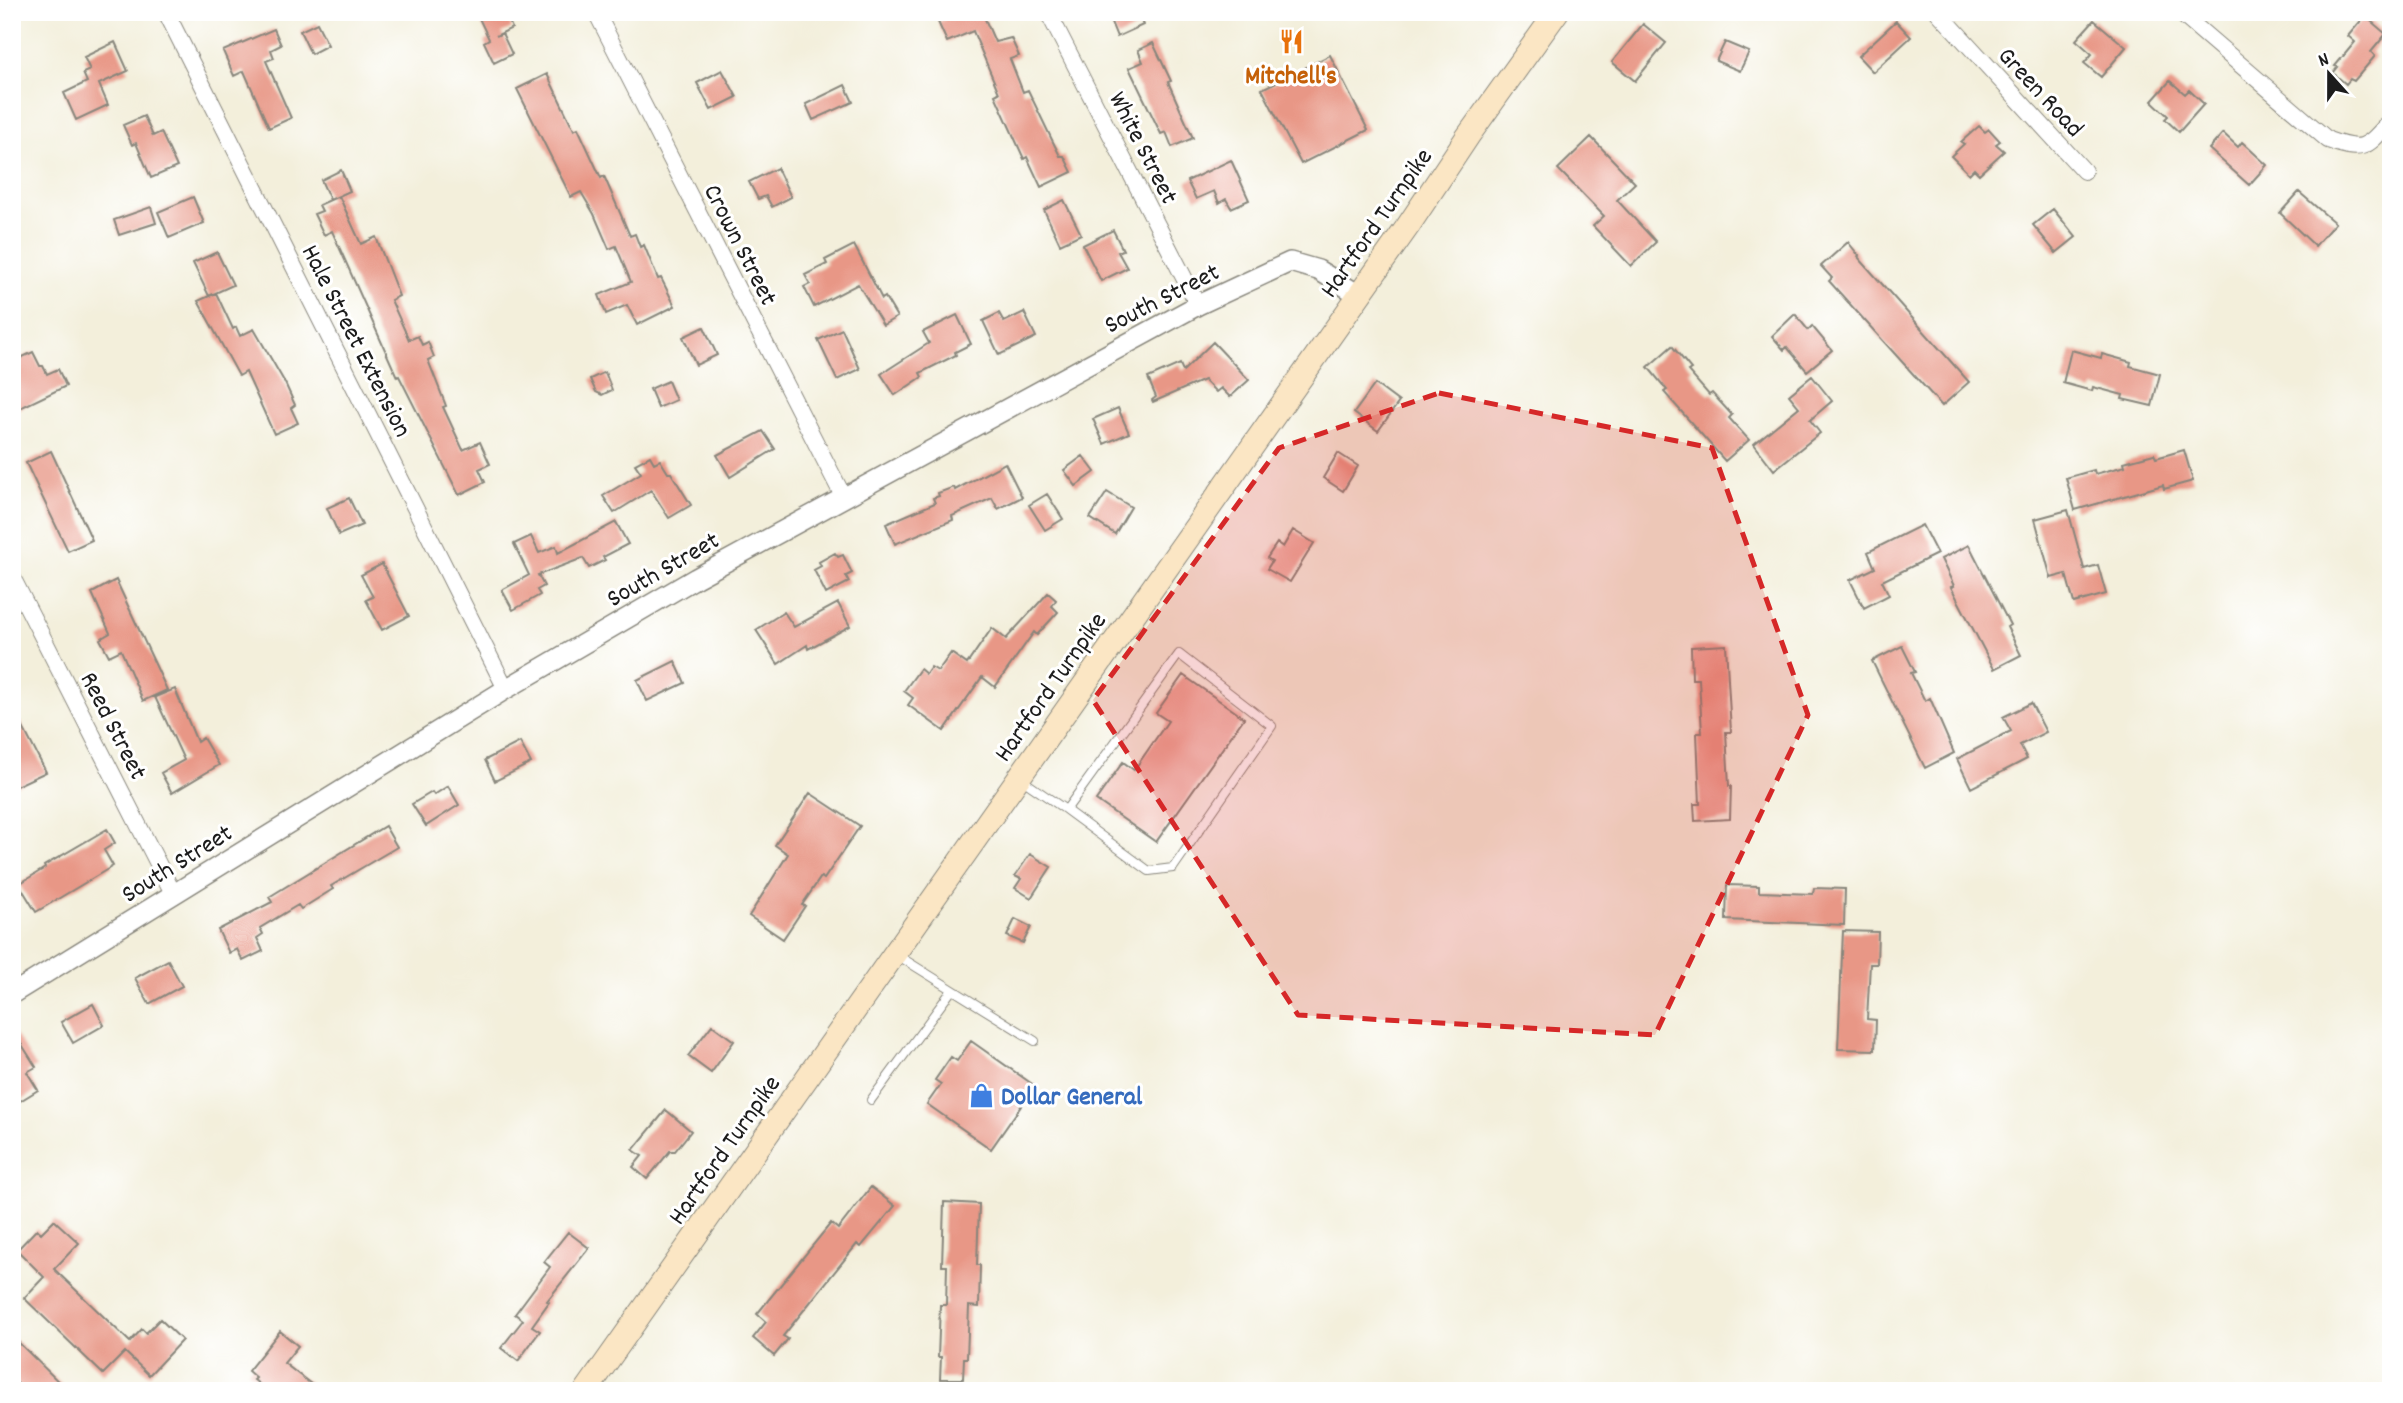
<svg xmlns="http://www.w3.org/2000/svg" width="2403" height="1403" font-family="Dekko,sans-serif">
<style>
.building{fill:#e89786}
.lines{fill:none;stroke-linecap:round;stroke-linejoin:round}
.service-casing{stroke:#88867c;stroke-width:10}
.minor-casing{stroke:#88867c;stroke-width:18}
.tertiary-casing{stroke:#88867c;stroke-width:22}
.secondary-casing{stroke:#88867c;stroke-width:25}
.service{stroke:#fff;stroke-width:8}
.minor{stroke:#fff;stroke-width:16}
.tertiary{stroke:#fff;stroke-width:19}
.secondary{stroke:#fbe6c4;stroke-width:23}
.marked{fill:#d62828;fill-opacity:0.2;stroke:#d62828;stroke-width:5;stroke-dasharray:14 9;stroke-linejoin:round}
.labels{text-anchor:middle;stroke-width:6;stroke-linejoin:round;paint-order:stroke}
.food-label{font-size:26px;font-weight:bold;fill:#c56008;stroke:#fff}
.street-label{font-size:26px;fill:#1c1c1c;stroke:#fff}
.shop-label{font-size:26px;font-weight:bold;fill:#366cbe;stroke:#fff;text-anchor:start}
</style>
<rect width="100%" height="100%" fill="#fff"/>
<filter id="ink" filterUnits="userSpaceOnUse"><feTurbulence type="fractalNoise" baseFrequency=".0143" numOctaves="2"/><feDisplacementMap in="SourceGraphic" scale="14" xChannelSelector="R" yChannelSelector="G"/><feConvolveMatrix kernelMatrix="1 2 1 2 8 2 1 2 1" color-interpolation-filters="sRGB"/></filter>
<filter id="wash" filterUnits="userSpaceOnUse"><feTurbulence type="fractalNoise" baseFrequency=".00686" numOctaves="4" result="noise"/><feDisplacementMap in="SourceGraphic" scale="28" xChannelSelector="R" yChannelSelector="G"/><feGaussianBlur stdDeviation="1.57" result="paint"/><feColorMatrix in="noise" values="0 0 0 0 0 0 0 0 0 0 0 0 0 0 0 0 0 1.4 0 .05"/><feComposite in="paint" operator="in"/></filter>
<g filter="url(#wash)">
<rect width="100%" height="100%" fill="#f3efdb"/>
<g id="blocks">
<path class="building" d="M476,12H505L512,28L496,36L502,33L512,54L494,63L484,42L489,39Z
M961,12H982L995,42L1011,38L1019,56L1010,59L1023,92L1028,90L1054,144L1060,156H1064L1072,172L1041,187L1027,157L1024,159L995,95L999,93L973,31L947,42L938,22Z
M1107,12H1137L1143,25L1117,37Z
M2365,16L2386,34L2371,52L2375,56L2354,81L2350,79L2346,84L2333,73L2338,67L2335,66L2355,42L2348,36Z
M2094,20L2126,47L2101,77L2084,63L2092,54L2076,40Z
M1896,21L1911,37L1873,72L1858,56Z
M317,23L328,45L311,54L300,31Z
M1643,24L1666,43L1635,81L1612,62Z
M274,29L281,45L271,50L274,58L266,61L291,118L269,128L244,71L234,76L223,51Z
M115,42L128,71L99,84L108,105L76,120L64,93L87,82L83,73L90,70L84,57Z
M1725,42L1749,52L1740,71L1716,61Z
M1153,43L1171,81L1168,82L1193,138L1172,147L1166,132L1161,134L1129,68L1143,62L1138,50Z
M1330,55L1368,130L1301,164L1262,89Z
M722,70L737,97L711,110L697,83Z
M547,74L574,130L578,128L601,178L604,176L630,236L635,234L640,247L644,245L658,279L661,278L675,306L637,325L627,305L606,314L599,295L631,282L616,246L609,249L594,214L581,192L571,197L517,89Z
M2170,81L2185,94L2189,90L2204,104L2179,132L2165,119L2168,116L2152,101Z
M845,85L853,102L813,120L806,104Z
M144,116L153,136L161,132L177,167L151,178L136,143L132,145L123,125Z
M1979,126L1985,132L1989,129L2000,141L1996,144L2004,151L1979,174L1974,169L1969,174L1951,156L1964,144L1961,142Z
M2223,133L2238,147L2242,142L2267,165L2249,185L2209,149Z
M1591,137L1635,183L1617,200L1656,242L1631,266L1593,226L1604,216L1558,169Z
M1231,160L1249,200L1231,208L1226,199L1219,203L1214,191L1196,199L1187,181Z
M777,168L791,197L772,207L766,196L758,199L749,182Z
M341,170L350,191L330,200L321,180Z
M2299,192L2335,223L2315,246L2280,213Z
M339,196L361,244L376,237L399,296L391,300L409,340L418,336L422,345L428,342L434,357L428,360L446,406L443,407L463,450L480,442L490,464L479,469L485,482L459,495L399,376L397,377L332,231L324,235L314,214L322,211L319,205Z
M193,197L204,223L169,238L158,212Z
M1064,200L1081,234L1060,244L1044,210Z
M151,207L156,223L119,235L114,220Z
M2053,209L2076,237L2056,253L2033,225Z
M1113,230L1123,250L1118,252L1127,268L1101,281L1083,245Z
M1848,242L1859,256L1858,257L1969,382L1942,406L1829,281L1832,278L1821,266Z
M854,245L882,299L885,297L897,317L883,325L858,284L814,307L804,287L810,284L805,275L827,264L825,260Z
M217,252L233,285L209,296L193,263Z
M216,293L233,329L236,327L240,336L254,329L285,383L295,405L291,408L298,423L274,434L246,372L239,376L198,301Z
M1024,312L1036,337L999,355L983,321L999,313L1004,322Z
M1795,314L1808,330L1812,326L1832,350L1807,371L1787,347L1784,350L1772,336Z
M957,315L971,344L955,352L956,355L920,373L922,377L895,395L881,374L929,343L923,332Z
M704,327L717,355L696,365L683,337Z
M842,329L860,369L837,380L818,340Z
M1213,342L1249,380L1230,397L1221,388L1216,392L1204,380L1153,402L1152,400L1156,397L1148,378L1180,364L1183,371Z
M1672,346L1691,369L1688,371L1709,395L1712,393L1732,415L1729,418L1749,440L1725,461L1664,392L1667,390L1648,367Z
M2071,350L2101,358L2102,354L2131,362L2130,366L2160,374L2152,406L2122,399L2123,395L2093,387L2092,391L2063,383Z
M33,352L40,366H43L47,374L58,369L66,386L12,412V362Z
M605,372L612,390L602,395L596,392L590,379Z
M1812,376L1832,401L1810,420L1820,433L1774,470L1754,444L1799,407L1789,395Z
M668,381L676,400L658,408L650,389Z
M1375,384L1399,402L1378,431L1354,413Z
M1118,408L1129,433L1104,444L1093,419Z
M763,431L775,449L730,477L717,455Z
M2184,450L2193,481L2164,489L2163,485L2075,510L2066,478L2094,470L2095,474L2125,466L2124,462L2154,454L2156,458Z
M51,451L92,540L68,551L26,463Z
M1338,453L1358,466L1343,491L1323,478Z
M650,456L654,463L660,460L668,473H671L691,505L669,518L651,490L614,513L603,496L641,473L635,464Z
M1083,456L1095,472L1076,486L1064,470Z
M1005,463L1022,497L998,509L992,498L952,516L953,520L895,544L886,524L935,503L933,498L939,496L938,493L954,487L955,490Z
M1107,492L1131,507L1115,534L1090,518Z
M1047,494L1063,519L1045,530L1029,505Z
M349,498L362,525L339,535L327,508Z
M2068,510L2084,569L2098,565L2106,594L2074,603L2066,574L2051,578L2035,519Z
M616,522L628,544L603,557L605,560L589,568L583,558L538,575L544,586L537,590L540,595L513,610L502,590L529,575L514,544L531,536L539,553L556,546L558,553Z
M1922,525L1937,554L1882,581L1889,595L1864,608L1850,580L1875,568L1868,552Z
M1293,530L1314,543L1290,582L1267,569L1272,561L1267,558L1277,543L1283,547Z
M1969,545L2010,625L2007,627L2021,655L1994,669L1951,587L1954,586L1941,559Z
M835,553L838,557L843,555L852,573L846,576L849,582L826,594L814,570L821,566L819,562Z
M382,564L409,616L382,630L366,600L373,597L361,575Z
M116,580L167,690L143,701L121,650L109,656L100,639L110,633L92,593Z
M1048,593L1056,600L1052,606L1058,612L1037,635L1034,632L995,687L982,677L944,731L908,705L913,698L904,691L920,669L926,674L931,667L938,671L951,653L967,664L992,628L1006,639Z
M838,603L850,626L808,649L807,645L778,664L756,630L784,612L794,627Z
M1726,645L1731,732H1726L1729,786H1731L1730,819L1695,821L1694,804H1700L1697,733H1702L1699,679H1692L1691,647Z
M1902,646L1915,672L1911,673L1925,701L1930,698L1954,753L1925,768L1872,661Z
M675,661L685,683L647,701L637,680Z
M1183,675L1244,718L1156,842L1096,800L1123,762L1134,770L1168,721L1156,713Z
M175,689L197,742L203,738L219,765L172,793L161,773L184,760L155,697Z
M2031,703L2046,732L2020,745L2027,759L1971,788L1957,759L2011,731L2003,717Z
M12,706L46,772L12,788Z
M520,742L531,763L495,781L485,760Z
M448,786L459,805L426,826L412,804L432,792L434,795Z
M810,793L860,826L824,879L821,877L802,905L805,906L783,939L749,916L788,854L775,845Z
M385,826L397,847L331,886L333,889L301,909L298,905L260,928L263,934L257,938L263,951L243,961L237,949L229,953L218,930L272,902L269,897Z
M107,829L115,843L104,850L113,866L36,912L19,884L45,868L44,866Z
M1030,854L1051,867L1031,898L1015,888L1021,879L1015,876Z
M1727,885L1759,886V892L1813,894L1814,888L1845,889L1844,925L1726,920Z
M1015,919L1031,927L1023,943L1007,936Z
M1843,931L1878,932L1877,964H1870L1867,1019L1876,1020L1875,1050L1838,1049Z
M168,960L182,986L149,1004L135,978Z
M93,1004L104,1025L73,1043L61,1022Z
M712,1025L734,1041L711,1073L688,1056Z
M12,1029L36,1067L27,1072L38,1090L12,1106Z
M971,1041L1035,1086L991,1149L927,1104L941,1084L935,1080L951,1057L957,1061Z
M666,1110L691,1131L675,1151H670L647,1179L633,1167L642,1156L633,1150Z
M871,1187L895,1206L861,1247L857,1244L783,1336L788,1339L774,1356L753,1338L766,1322L757,1314L831,1223L838,1229Z
M944,1202L979,1204L977,1265H980L979,1307L969,1306L967,1358H964L963,1379H940L941,1357H938L940,1305H946L947,1266H942Z
M54,1220L79,1243L54,1269L130,1342L142,1329L146,1333L160,1319L182,1340L149,1375L125,1352L103,1374L24,1298L44,1277L17,1250L37,1229L41,1233Z
M568,1232L589,1248L547,1301L549,1302L532,1326L540,1331L518,1361L501,1348L523,1320L515,1314L550,1267L544,1262Z
M280,1331L298,1346L284,1363L320,1391H268L254,1380L256,1378L248,1371Z
M12,1336L68,1391H25L12,1378Z"/>
</g>
</g>
<g filter="url(#ink)">
<use href="#blocks" fill-opacity="0" stroke="#88867c" stroke-width="2"/>
<g class="lines">
<defs>
<path id="service" d="M1021,779L1066,810L1149,871L1173,868L1272,726L1179,654L1066,810
M897,955L1035,1041
M871,1100L952,990"/>
<path id="minor" d="M166,12L506,689
M596,12L844,498
M1048,12L1198,305
M1938,12L2084,171
M2179,12L2328,140C2364,153 2366,148 2391,120
M12,577L174,895"/>
<path id="tertiary" d="M12,994L506,689L696,578L1198,305L1290,262L1318,270L1359,295"/>
<path id="secondary" d="M586,1391L1408,226L1468,136L1557,12"/>
</defs>
<use href="#service" class="service-casing"/>
<use href="#minor" class="minor-casing"/>
<use href="#tertiary" class="tertiary-casing"/>
<use href="#secondary" class="secondary-casing"/>
<use href="#service" class="service"/>
<use href="#minor" class="minor"/>
<use href="#tertiary" class="tertiary"/>
<use href="#secondary" class="secondary"/>
</g>
</g>
<path class="marked" d="M1439,393L1712,448L1808,715L1655,1035L1298,1015L1093,700L1279,448Z"/>
<defs>
<symbol id="restaurant-bare" viewBox="-9 -9 18 18"><path d="M-5-6h1v4h1v-4h1v4h1v-4h1v5L-1.5 .5V6h-2V.5L-5-1ZM5-6V6H3V1.5H1.5Q1.5-4 5-6Z" fill="#e8710a" stroke="#fff" stroke-width="2.5" paint-order="stroke"/></symbol>
<symbol id="shop-bare" viewBox="-9 -9 18 18"><path d="M-5-2.5h2.3a2.7 3.5 0 0 1 5.4 0H5L5.5 6h-11ZM-1.5-2.5h3a1.5 2.3 0 0 0-3 0Z" fill="#3f7fe0" stroke="#fff" stroke-width="2.5" paint-order="stroke"/></symbol>
</defs>
<g fill-rule="evenodd">
<use href="#restaurant-bare" x="1274" y="24" width="35" height="35"/>
<use href="#shop-bare" x="964" y="1078" width="35" height="35"/>
</g>
<g class="labels">
<g class="food-label">
<text x="1291" y="83">Mitchell's</text>
</g>
<g class="street-label">
<text transform="translate(2042 91) rotate(47)" y="9">Green Road</text>
<text transform="translate(1145 147) rotate(63)" y="9">White Street</text>
<text transform="translate(1375 222) rotate(-55)" y="9">Hartford Turnpike</text>
<text transform="translate(742 244) rotate(63)" y="9">Crown Street</text>
<text transform="translate(1161 297) rotate(-27)" y="9">South Street</text>
<text transform="translate(358 340) rotate(63)" y="9">Hale Street Extension</text>
<text transform="translate(662 568) rotate(-30)" y="9">South Street</text>
<text transform="translate(1049 686) rotate(-55)" y="9">Hartford Turnpike</text>
<text transform="translate(115 725) rotate(63)" y="9">Reed Street</text>
<text transform="translate(176 862) rotate(-32)" y="9">South Street</text>
<text transform="translate(723 1149) rotate(-55)" y="9">Hartford Turnpike</text>
</g>
<g class="shop-label">
<text x="1001" y="1104">Dollar General</text>
</g>
</g>
<rect width="2403" height="1403" fill="none" stroke="#fff" stroke-width="42"/>
<g transform="translate(2329 74) rotate(339)" stroke="#ffffff" stroke-width="5" paint-order="stroke">
<path d="M0-5L12 26L0 18L-12 26Z" fill="#1c1c1c"/>
<text y="-10" font-size="19" font-weight="bold" text-anchor="middle" fill="#1c1c1c">N</text>
</g>
</svg>
